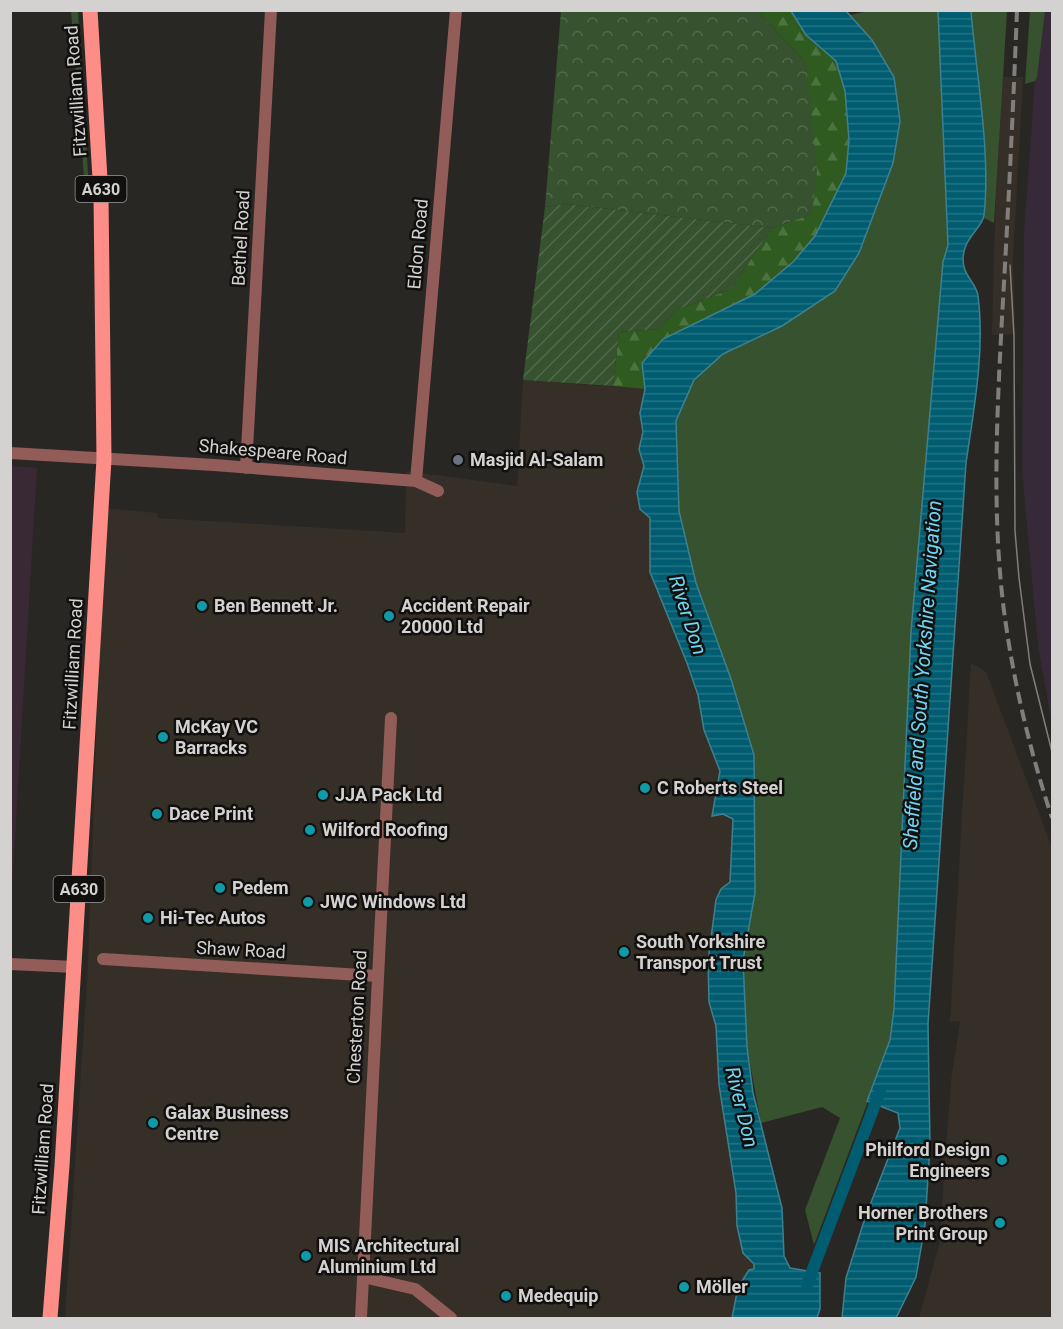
<svg xmlns="http://www.w3.org/2000/svg" width="1063" height="1329" font-family="Roboto,sans-serif">
<style>
.commercial{fill:#362a38}
.built{fill:#352f27}
.education{fill:#392934}
.grass{fill:#36522e}
.forest{fill:url(#forest-firs)}
.park{fill:url(#park-crowns)}
.garden{fill:url(#garden-furrows)}
.water{fill:url(#water-rules);stroke:#3f808e;stroke-width:1.5}
.lines{fill:none;stroke-linecap:round;stroke-linejoin:round}
.canal{stroke:#005d71;stroke-width:12}
.street{stroke:#925c58;stroke-width:12}
.primary{stroke:#fd8d87;stroke-width:15}
.tram{stroke:#817f7d;stroke-width:1.5}
.rail{stroke:#817f7d;stroke-width:4;stroke-dasharray:12 6;stroke-linecap:butt}
.worship-dot{fill:#6b7280;stroke:#11100f;stroke-width:2}
.culture-dot{fill:#0f9aa8;stroke:#11100f;stroke-width:2}
.labels{text-anchor:middle;stroke-width:5;stroke-linejoin:round;paint-order:stroke}
.shield{fill:#11100f;stroke:#999896;stroke-width:1.5}
.shield-label{font-size:16px;font-weight:bold;fill:#d3d2d0}
.street-label{font-size:18px;fill:#d3d2d0;stroke:#11100f}
.poi-label{font-size:18px;font-weight:bold;fill:#d3d2d0;stroke:#11100f;text-anchor:start}
.water-label{font-size:20px;font-style:italic;fill:#6fd6f4;stroke:#11100f}
</style>
<defs>
<pattern id="forest-firs" width="22" height="20" patternUnits="userSpaceOnUse" patternTransform="scale(1.5)"><rect width="22" height="20" fill="#2f5b21"/><path d="M5 1l3.5 6h-7zM16 11l3.5 6h-7z" fill="#4c7240"/></pattern>
<pattern id="park-crowns" width="20" height="18" patternUnits="userSpaceOnUse" patternTransform="scale(1.5)"><rect width="20" height="18" fill="#36522e"/><path d="M2 6a3 3 0 1 1 6 0M12 15a3 3 0 1 1 6 0" fill="none" stroke="#526a4b"/></pattern>
<pattern id="garden-furrows" width="10" height="10" patternUnits="userSpaceOnUse" patternTransform="scale(1.5)"><rect width="10" height="10" fill="#36522e"/><path d="M-1 1l2-2M0 10L10 0M9 11l2-2" fill="none" stroke="#526a4b"/></pattern>
<pattern id="water-rules" width="6" height="5" patternUnits="userSpaceOnUse" patternTransform="scale(1.5)"><rect width="6" height="5" fill="#005d71"/><path d="M0 2.5h6" fill="none" stroke="#247384"/></pattern>
</defs>
<rect width="100%" height="100%" fill="#292724"/>
<path class="commercial" d="M1045,11H1052V725L1038,645L1022,470L1024,233L1035,81Z"/>
<path class="built" d="M1003,77H1023L1013,259L1015,334L992,335L997,150Z
M523,380L645,389L640,413L643,432L640,449L644,465L637,492L640,509L650,518V572L687,663L698,695L704,730L720,771L712,816L723,814L733,819L730,882L721,889L716,900L708,961L709,1002L716,1026L719,1085L736,1193L737,1226L748,1260L754,1264V1269L738,1287L732,1318H65L88,965L104,508L157,513L158,518L405,533L406,471L517,486Z
M971,663L986,672L1052,848V1318H919L939,1245L951,1081L960,1022L950,1021Z"/>
<path class="education" d="M10,466L37,468L11,905H10Z"/>
<path class="grass" d="M874,10L938,11L948,245L943,262L911,632L899,938L891,1040L814,1245L805,1210L840,1118L822,1107L761,1123L747,1047L743,960L755,893L754,755L731,679L696,583L679,511L676,421L694,380L723,354L782,326L875,207L893,163L872,40L850,15Z
M71,11H78L89,190H85Z
M971,11H1007L994,223L984,218V147Z
M1030,11H1045L1037,77L1035,81L1025,84Z"/>
<path class="forest" d="M758,11H791L806,35L836,61L845,91L849,140L846,173L815,236L793,262L755,294L663,339L642,363L645,389L613,386L619,332L660,329L676,310L731,289L772,228L812,214L806,63Z"/>
<path class="park" d="M561,11H758L806,63L817,171L812,214L772,228L566,204L545,207Z"/>
<path class="garden" d="M566,204L772,228L731,289L676,310L660,329L619,332L613,386L523,380L545,207Z"/>
<path class="water" d="M791,11H846L872,40L894,77L900,121L893,163L859,253L835,291L782,326L723,354L694,380L676,421L679,511L696,583L731,679L754,755L755,893L743,960L747,1047L753,1093L782,1208L784,1256L790,1268L820,1273V1309L817,1318H732L738,1287L749,1270L754,1269V1264L743,1253L737,1226L736,1193L719,1085L716,1026L709,1002L708,961L716,900L721,889L730,882L733,819L723,814L712,816L720,771L704,730L698,695L687,663L650,572V518L640,509L637,492L644,466L639,449L643,432L640,413L645,389L642,363L663,339L755,294L793,262L815,236L846,173L849,140L845,91L836,61L806,35Z
M938,11H971C976,73 991,153 984,215C983,229 958,240 964,267C966,277 977,285 978,296C985,350 974,409 966,463L928,1024L930,1145L925,1225L916,1277L896,1318H842L846,1278L865,1218L900,1128L898,1113L867,1101L890,1040L894,1009L911,632L943,262L948,245Z"/>
<g class="lines">
<path class="canal" d="M807,1285L880,1091"/>
<path class="street" d="M10,453L214,465L416,481L438,491
M246,468L271,10
M416,481L456,10
M103,959L377,976
M10,964L75,967
M363,1277L415,1289L451,1318
M361,1318L391,718"/>
<path class="primary" d="M50,1318L62,1166L104,459L101,196L90,10"/>
<path class="tram" d="M1010,265L1014,336L1015,531L1019,578L1030,664L1052,752"/>
<path class="rail" d="M1017,10C1013,113 1008,215 1002,318C997,413 992,508 1003,603C1012,676 1029,748 1052,818"/>
</g>
<circle class="worship-dot" cx="458" cy="460" r="6"/>
<g class="culture-dot">
<circle cx="202" cy="606" r="6"/>
<circle cx="389" cy="616" r="6"/>
<circle cx="163" cy="737" r="6"/>
<circle cx="645" cy="788" r="6"/>
<circle cx="323" cy="795" r="6"/>
<circle cx="157" cy="814" r="6"/>
<circle cx="310" cy="830" r="6"/>
<circle cx="220" cy="888" r="6"/>
<circle cx="308" cy="902" r="6"/>
<circle cx="148" cy="918" r="6"/>
<circle cx="624" cy="952" r="6"/>
<circle cx="153" cy="1123" r="6"/>
<circle cx="1002" cy="1160" r="6"/>
<circle cx="1000" cy="1223" r="6"/>
<circle cx="306" cy="1256" r="6"/>
<circle cx="684" cy="1287" r="6"/>
<circle cx="506" cy="1296" r="6"/>
</g>
<g class="labels">
<g class="shield">
<rect x="75.5" y="176" width="51" height="26" rx="4.5"/>
<rect x="53.5" y="876" width="51" height="26" rx="4.5"/>
</g>
<g class="shield-label">
<text x="101" y="195">A630</text>
<text x="79" y="895">A630</text>
</g>
<g class="street-label">
<text transform="translate(76 91) rotate(-94)" y="6">Fitzwilliam Road</text>
<text transform="translate(241 238) rotate(-87)" y="6">Bethel Road</text>
<text transform="translate(418 244) rotate(-85)" y="6">Eldon Road</text>
<text transform="translate(273 452) rotate(5)" y="6">Shakespeare Road</text>
<text transform="translate(73 664) rotate(-87)" y="6">Fitzwilliam Road</text>
<text transform="translate(241 950) rotate(3)" y="6">Shaw Road</text>
<text transform="translate(357 1017) rotate(-87)" y="6">Chesterton Road</text>
<text transform="translate(43 1149) rotate(-86)" y="6">Fitzwilliam Road</text>
</g>
<g class="poi-label">
<text x="470" y="466">Masjid Al-Salam</text>
<text x="214" y="612">Ben Bennett Jr.</text>
<text x="401" y="612">Accident Repair<tspan x="401" dy="21">20000 Ltd</tspan></text>
<text x="175" y="733">McKay VC<tspan x="175" dy="21">Barracks</tspan></text>
<text x="657" y="794">C Roberts Steel</text>
<text x="335" y="801">JJA Pack Ltd</text>
<text x="169" y="820">Dace Print</text>
<text x="322" y="836">Wilford Roofing</text>
<text x="232" y="894">Pedem</text>
<text x="320" y="908">JWC Windows Ltd</text>
<text x="160" y="924">Hi-Tec Autos</text>
<text x="636" y="948">South Yorkshire<tspan x="636" dy="21">Transport Trust</tspan></text>
<text x="165" y="1119">Galax Business<tspan x="165" dy="21">Centre</tspan></text>
<text x="990" y="1156" text-anchor="end">Philford Design<tspan x="990" dy="21">Engineers</tspan></text>
<text x="988" y="1219" text-anchor="end">Horner Brothers<tspan x="988" dy="21">Print Group</tspan></text>
<text x="318" y="1252">MIS Architectural<tspan x="318" dy="21">Aluminium Ltd</tspan></text>
<text x="696" y="1293">Möller</text>
<text x="518" y="1302">Medequip</text>
</g>
<g class="water-label">
<text transform="translate(688 615) rotate(72)" y="7">River Don</text>
<text transform="translate(922 675) rotate(-86)" y="7">Sheffield and South Yorkshire Navigation</text>
<text transform="translate(742 1107) rotate(76)" y="7">River Don</text>
</g>
</g>
<rect width="1063" height="1329" fill="none" stroke="#d3d2d0" stroke-width="24"/>
</svg>
